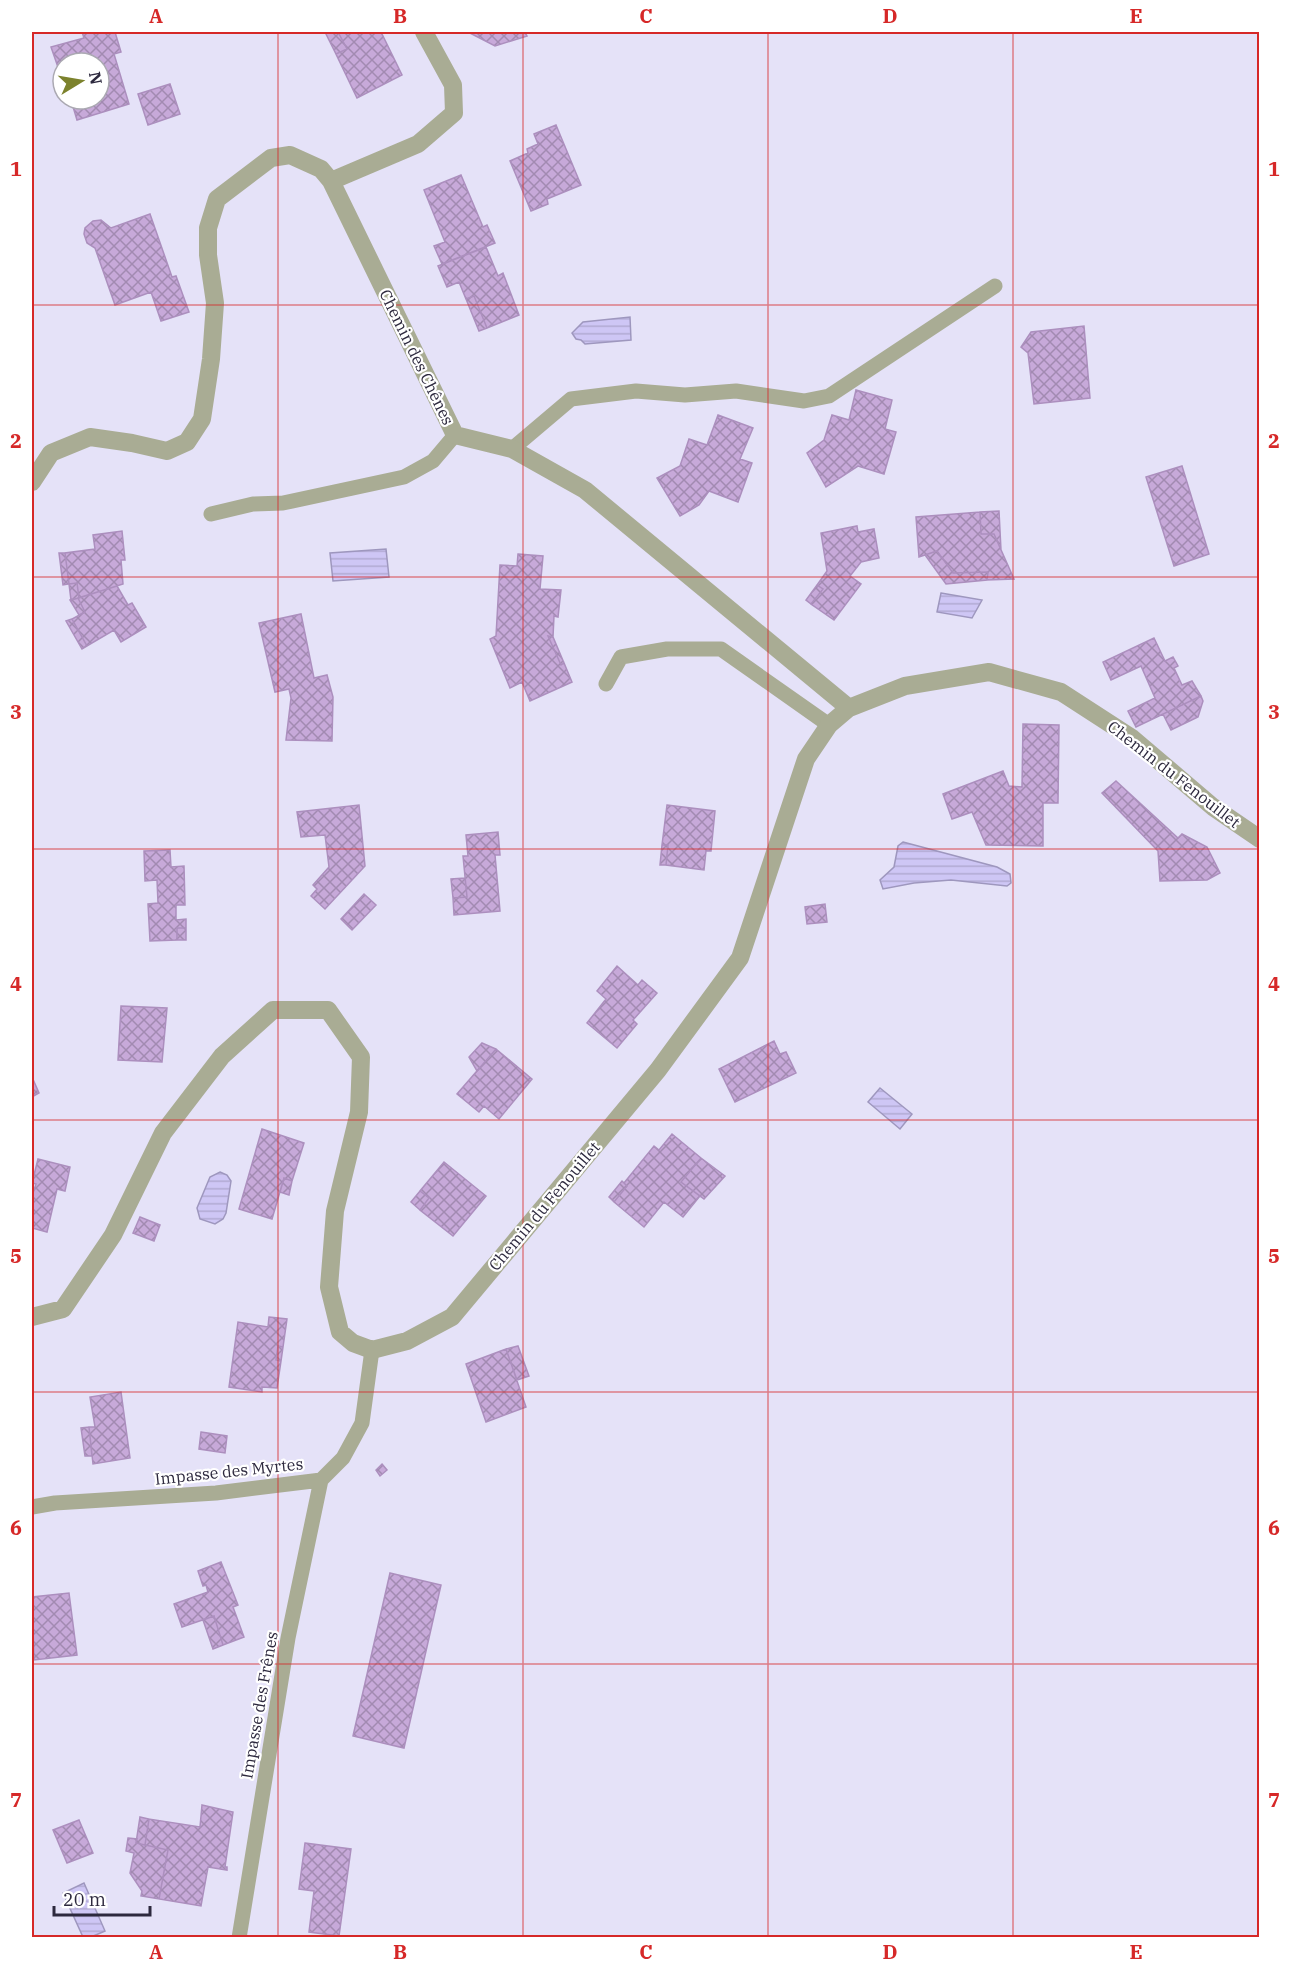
<svg xmlns="http://www.w3.org/2000/svg" width="1291" height="1969" font-family="'IBM Plex Serif',serif">
<style>
.water{fill:url(#water-rules);stroke:#9e97be;stroke-width:1.5}
.building{fill:url(#building-cross-hatch);stroke:#ac8fbe;stroke-width:1.5}
.lines{fill:none;stroke-linecap:round;stroke-linejoin:round}
.lane{stroke:#a9ac94;stroke-width:15}
.street{stroke:#a9ac94;stroke-width:18}
.grid{fill:none;stroke:#d62828;stroke-width:1.5;stroke-opacity:0.55}
.labels{text-anchor:middle;stroke-width:4.5;stroke-linejoin:round;paint-order:stroke}
.street-label{font-size:16px;fill:#2d293e;stroke:#fff}
.neatline{fill:none;stroke:#d62828;stroke-width:2}
.grid-label{font-size:20px;text-anchor:middle;font-weight:bold;fill:#d62828}
</style>
<defs>
<pattern id="water-rules" width="6" height="5" patternUnits="userSpaceOnUse" patternTransform="scale(1.5)"><rect width="6" height="5" fill="#cec6f5"/><path d="M0 2.5h6" fill="none" stroke="#b1aad3"/></pattern>
<pattern id="building-cross-hatch" width="8" height="8" patternUnits="userSpaceOnUse" patternTransform="scale(1.5)"><rect width="8" height="8" fill="#c7a9d9"/><path d="M0 0l8 8M0 8l8-8" fill="none" stroke="#a28ab1"/></pattern>
</defs>
<rect width="100%" height="100%" fill="#e5e2f8"/>
<path class="water" d="M630,317L631,340L585,344L581,340L576,339L572,333L583,322Z
M386,549L389,577L333,581L330,553Z
M941,593L982,600L972,618L937,612Z
M903,842L997,867L1010,874L1011,883L1007,886L951,880L914,883L883,889L880,880L894,867L898,846Z
M880,1088L912,1114L900,1129L868,1102Z
M220,1172L227,1175L231,1181L226,1213L223,1219L215,1224L200,1219L197,1208L210,1177Z
M84,1883L105,1931L91,1937H83L63,1893Z"/>
<path class="building" d="M82,32H115L121,52L114,54L129,104L77,120L71,100L99,99V63H63V69L59,70L51,47L84,38Z
M325,32H338L347,49L336,54Z
M338,32H381L402,75L357,98L336,54L347,49Z
M468,32H525L527,36L495,46Z
M170,84L180,114L148,125L138,94Z
M556,125L581,185L547,199L548,204L531,211L510,161L528,153L527,149L538,144L534,134Z
M461,175L483,227L487,225L495,243L442,264L434,246L445,242L424,190Z
M150,214L172,277L176,276L189,312L161,321L151,292L115,305L95,248L87,243L84,234L85,228L93,221L101,220L111,228Z
M486,247L498,276L503,273L519,315L487,328L474,296L466,299L459,282L447,287L438,266Z
M474,296L487,328L479,331L466,299Z
M1084,326L1090,398L1034,404L1028,353L1021,347L1031,332Z
M856,390L892,400L885,429L896,432L884,474L858,466L826,487L807,453L824,440L832,415L849,420Z
M718,415L753,428L740,459L752,463L738,502L709,491L699,505L680,516L657,478L680,466L689,439L707,445Z
M1182,466L1209,554L1174,566L1146,477Z
M999,511L1001,550L994,534H981L980,512Z
M980,512L981,534H994L1014,579L987,580L988,572L953,573L937,551L919,557L916,517Z
M857,526L858,532L874,529L879,558L861,562L850,576L861,584L834,620L811,604L823,589L817,585L827,571L821,533Z
M122,531L125,560H121L123,584L79,598L77,583L69,584L65,553L95,549L93,535Z
M937,551L953,573L988,572L987,580L946,584L925,555Z
M59,553H65L69,584L63,585Z
M518,554L543,556L540,589L561,590L558,617L554,616L553,637L548,636L561,665L564,663L572,682L530,701L522,682L510,688L490,639L496,636L500,565L517,566Z
M77,583L79,598L71,600L69,584Z
M817,585L823,589L811,604L806,600Z
M117,586L128,605L132,603L146,627L121,642L114,630L87,646L72,619L85,612L78,598Z
M78,598L85,612L79,615L70,600Z
M301,614L314,678L327,675L333,697L332,741L286,740L291,698L289,689L275,692L259,623Z
M72,619L87,646L82,649L66,621Z
M548,636L553,637L564,663L561,665Z
M1154,638L1165,661L1173,657L1178,666L1174,668L1182,685L1192,681L1201,696L1136,727L1128,711L1155,698L1141,666L1111,680L1103,662Z
M1201,696L1203,701L1198,717L1171,730L1163,714Z
M1023,724L1059,725L1058,803H1043V846L986,845L972,812L952,819L943,794L1003,771L1009,786L1022,787Z
M1116,781L1178,838L1182,834L1207,847L1220,873L1207,880L1160,881L1158,851L1102,793Z
M359,805L365,866L325,909L311,896L317,889L313,885L329,867L325,835L301,837L297,812Z
M667,805L715,811L711,851H706L704,870L666,865L668,845H662Z
M498,832L500,855H495L500,911L454,915L453,898L467,897L463,856H468L466,835Z
M662,845H668L666,865H660Z
M170,850L171,867L184,866L185,905H176V920L186,919V928H177V940L150,941L148,904L158,903L157,880L145,881L144,851Z
M465,878L467,897L453,898L451,879Z
M364,894L376,905L352,930L341,919Z
M825,904L827,922L807,924L805,907Z
M177,928H186V940H177Z
M617,966L638,985L642,980L657,993L633,1020L637,1024L617,1048L587,1023L606,999L597,991Z
M121,1006L167,1008L162,1062L118,1060Z
M774,1041L780,1054L786,1052L796,1073L735,1102L719,1069Z
M482,1043L496,1049L477,1071L469,1057Z
M496,1049L532,1079L499,1119L484,1106L479,1112L457,1094Z
M32,1077L39,1093L32,1097Z
M262,1129L304,1143L292,1181L284,1178L272,1219L239,1209Z
M672,1134L701,1158L681,1182L700,1196L683,1217L664,1202L644,1227L614,1202L627,1186L624,1183L654,1146L659,1150Z
M701,1158L725,1176L704,1199L681,1182Z
M38,1159L70,1167L65,1191L57,1189L47,1232L32,1228V1192L33,1193L36,1184L32,1183Z
M444,1162L486,1196L453,1236L420,1210L429,1198L420,1191Z
M284,1178L292,1181L289,1195L280,1192Z
M622,1181L627,1186L614,1202L609,1197Z
M420,1191L429,1198L420,1210L411,1202Z
M140,1217L160,1225L154,1241L133,1233Z
M269,1317L287,1319L283,1347L278,1346L276,1360L281,1361L277,1388L262,1387V1392L229,1387L238,1322L268,1327Z
M278,1346L283,1347L281,1361L276,1360Z
M518,1346L529,1376L517,1380L506,1349Z
M506,1349L526,1407L486,1422L466,1364Z
M121,1392L130,1458L93,1464L89,1427H95L90,1397Z
M89,1427L92,1456H85L81,1428Z
M201,1432L227,1436L225,1453L199,1449Z
M382,1464L387,1470L380,1476L376,1470Z
M221,1562L238,1605L233,1607L244,1637L223,1645L214,1616L182,1627L174,1604L208,1592L206,1585L203,1586L198,1571Z
M390,1573L441,1585L404,1748L353,1736Z
M69,1593L77,1655L34,1660L32,1597Z
M214,1616L223,1645L213,1649L203,1620Z
M202,1805L233,1812L225,1867H227V1870L208,1867L201,1906L159,1899L168,1850L145,1845L149,1819L200,1827Z
M140,1817L149,1819L145,1845L136,1843Z
M79,1820L93,1853L67,1863L53,1830Z
M128,1838L137,1839L136,1843L168,1850L159,1899L141,1896L142,1891L130,1873L134,1853L126,1851Z
M305,1843L351,1849L339,1936L309,1932L314,1891L299,1889Z"/>
<g class="lines">
<path class="lane" d="M512,449L571,399L636,391L685,395L736,391L804,401L829,396L995,286
M211,514L253,504L283,503L404,477L433,461L455,435
M606,684L621,657L667,649H721L829,725
M32,1507L55,1503L216,1493L321,1480L343,1458L362,1423L372,1350
M239,1938L288,1638L321,1480"/>
<path class="street" d="M424,32L453,85L454,113L418,144L331,181L455,435L512,449L585,490L849,708
M32,482L51,453L90,437L132,443L167,451L187,442L202,419L211,359L215,303L208,255V228L217,199L271,158L290,155L321,169L331,181
M32,1317L63,1309L113,1235L163,1133L222,1056L273,1010H328L361,1057L359,1112L335,1211L329,1287L340,1332L353,1343L372,1350L407,1341L452,1317L658,1070L740,958L806,759L829,725L849,708L905,686L989,672L1061,692L1132,738L1213,807L1260,839"/>
</g>
<path class="grid" d="M278,32V1938M523,32V1938M768,32V1938M1013,32V1938M32,305H1260M32,577H1260M32,849H1260M32,1120H1260M32,1392H1260M32,1664H1260"/>
<g class="labels">
<g class="street-label">
<text transform="translate(417 357) rotate(64)" y="6">Chemin des Chênes</text>
<text transform="translate(1174 774) rotate(38)" y="6">Chemin du Fenouillet</text>
<text transform="translate(544 1206) rotate(-50)" y="6">Chemin du Fenouillet</text>
<text transform="translate(229 1471) rotate(-6)" y="6">Impasse des Myrtes</text>
<text transform="translate(259 1705) rotate(-80)" y="6">Impasse des Frênes</text>
</g>
</g>
<rect width="1291" height="1969" fill="none" stroke="#ffffff" stroke-width="66"/>
<g transform="translate(81 81) rotate(79)"><circle r="28" fill="#ffffff" stroke="#aba9b2" stroke-width="1.5"/>
<path d="M0-4.5L10 22L0 15L-10 22Z" fill="#7c822d"/>
<text y="-9" font-size="16" font-weight="bold" text-anchor="middle" fill="#2d293e">N</text>
</g>
<path d="M54 1906v9h96v-9" fill="none" stroke="#2d293e" stroke-width="3"/>
<text x="63" y="1906" font-size="18" fill="#2d293e" stroke="#ffffff" stroke-width="4.5" paint-order="stroke">20 m</text>
<rect x="33" y="33" width="1225" height="1903" class="neatline"/>
<g class="grid-label">
<text x="156" y="23">A</text>
<text x="400" y="23">B</text>
<text x="646" y="23">C</text>
<text x="890" y="23">D</text>
<text x="1136" y="23">E</text>
<text x="16" y="176">1</text>
<text x="1274" y="176">1</text>
<text x="16" y="448">2</text>
<text x="1274" y="448">2</text>
<text x="16" y="719">3</text>
<text x="1274" y="719">3</text>
<text x="16" y="991">4</text>
<text x="1274" y="991">4</text>
<text x="16" y="1263">5</text>
<text x="1274" y="1263">5</text>
<text x="16" y="1535">6</text>
<text x="1274" y="1535">6</text>
<text x="16" y="1807">7</text>
<text x="1274" y="1807">7</text>
<text x="156" y="1959">A</text>
<text x="400" y="1959">B</text>
<text x="646" y="1959">C</text>
<text x="890" y="1959">D</text>
<text x="1136" y="1959">E</text>
</g>
</svg>
